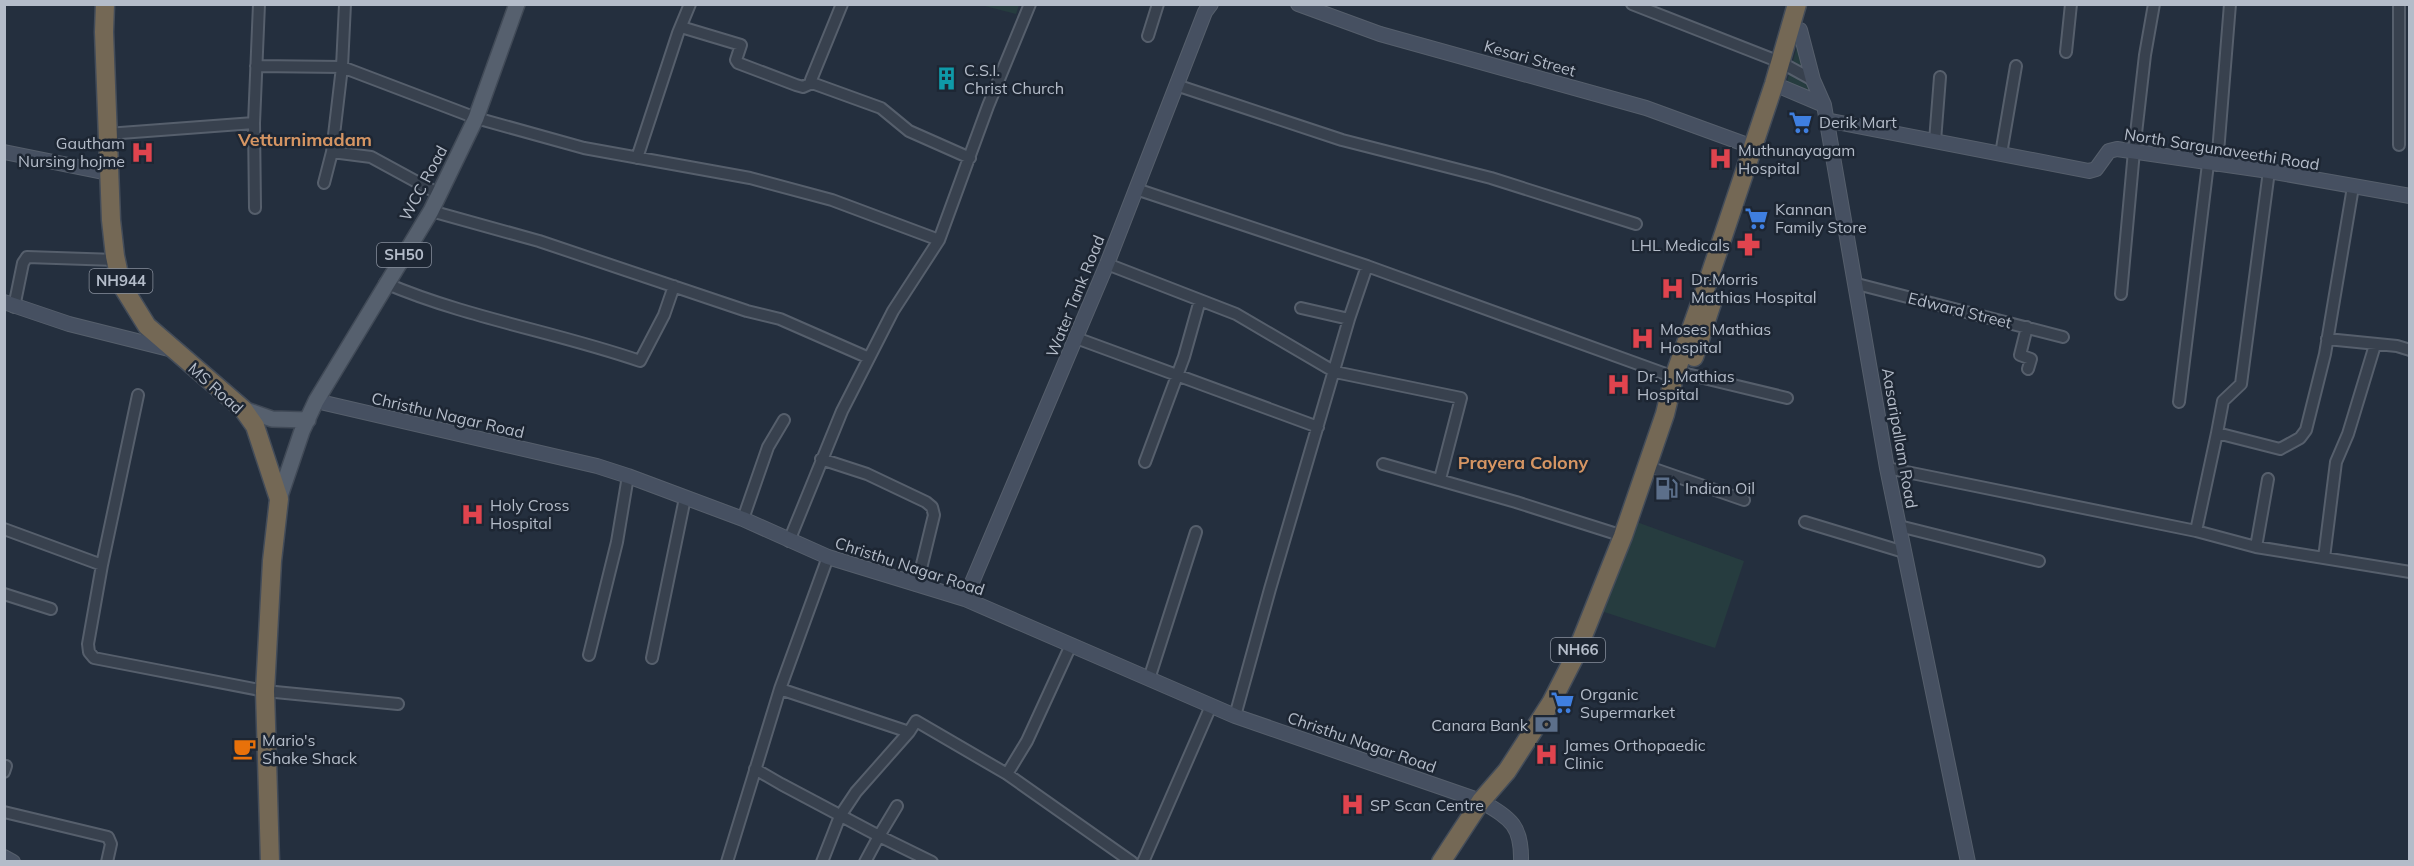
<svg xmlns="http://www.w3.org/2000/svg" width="2414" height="866" font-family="Mulish,sans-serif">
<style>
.green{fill:#263c3f}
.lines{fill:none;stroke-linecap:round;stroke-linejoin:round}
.street-casing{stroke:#565f6c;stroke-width:14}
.secondary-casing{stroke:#565f6c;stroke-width:16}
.primary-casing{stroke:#414a57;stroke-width:18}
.highway-casing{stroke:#434c59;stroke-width:21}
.street{stroke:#38414e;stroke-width:10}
.secondary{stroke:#465061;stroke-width:14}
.primary{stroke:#56606e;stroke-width:15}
.highway{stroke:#746855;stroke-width:18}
.labels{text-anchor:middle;stroke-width:5;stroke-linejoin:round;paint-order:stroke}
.shield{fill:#1d2633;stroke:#878f9c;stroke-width:1.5}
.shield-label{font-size:15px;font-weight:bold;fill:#b4bcc9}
.street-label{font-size:16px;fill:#b4bcc9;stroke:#1d2633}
.poi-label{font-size:16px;fill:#b4bcc9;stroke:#1d2633;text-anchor:start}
.neighbourhood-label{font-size:18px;font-weight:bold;fill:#d59563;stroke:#1d2633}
</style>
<rect width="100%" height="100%" fill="#242f3e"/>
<path class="green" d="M981,5H1019L1016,14Z
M1800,36L1818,100L1786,85Z
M1634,521L1744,561L1715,648L1601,611Z"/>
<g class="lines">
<defs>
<path id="street" d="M842,4L811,80L812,83L881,108L909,131L970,158
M1632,4L1780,62L1813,80
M681,27L741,45L736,60L738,63L796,85L803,87L812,83
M1148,36L1158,4
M2066,52L2071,4
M256,66L342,67L345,4
M1176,85L1342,140L1491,178L1636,224
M107,134L254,123
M1935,141L1940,77
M2399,145V4
M332,152L371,157L439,194
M2001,154L2016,66
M637,158L678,33L690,4
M2217,165L2230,4
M324,183L332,152L342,67L476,118L584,148L750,178L832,200L939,240
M1136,189L1367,266L1674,377
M255,208L254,123L259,4
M431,211L539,241L747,311L780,319L869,358
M1107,264L1236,314L1335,372L1461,398L1440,479
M385,283C467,318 556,332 640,361L664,315L674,286
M1857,284L2063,337
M2121,294L2134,151L2145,55L2154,4
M14,307L23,263L27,257L116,260
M1301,308L1349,319
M2027,327L2020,355L2031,359L2028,369
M1076,338L1318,427
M2327,339L2397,346L2410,350
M1687,374L1787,398
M2179,402L2208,164
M2217,433L2223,401L2241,384L2269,171
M821,459L867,474L926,502L932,507L934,515L917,585
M1145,462L1184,357L1200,300
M1383,464L1516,502L1623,536
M1646,466L1744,500
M1887,468L2196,531L2256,547L2410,572
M743,519L768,447L784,420
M1805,522L1904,552
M1899,526L2039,561
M4,529L102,565L88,644L89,652L94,658L265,691L398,704
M2196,531L2217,433L2280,449L2300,438L2306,430L2325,354L2353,187
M789,541L842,411L893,311L939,240L988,106L1030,4
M2256,547L2268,479
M2324,558L2336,462L2348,434L2375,345
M102,565L138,395
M4,594L51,609
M589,655L617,542L628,476
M652,658L685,498
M1149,679L1196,532
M780,689L909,732L856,792L840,816L822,862
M1235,716L1270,589L1349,319L1367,266
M909,732L916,721L1007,774L1027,741L1071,645
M755,769L781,784L879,836L865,862
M4,772L6,766
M1007,774L1132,862
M897,806L879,836L932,862
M4,812L108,837L111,844L107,862
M727,862L780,689L828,557
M1143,862L1211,706"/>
<path id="secondary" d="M1298,4L1380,34L1646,108L1753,147
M1791,27L1800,30L1813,80L1824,105L1887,468L1968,862
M1774,84L1824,105
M1826,120L2089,171L2096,169L2109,151L2117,149L2269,171L2410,196
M4,152L108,173
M4,302L69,324L173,350
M316,401L597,466L628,476L743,519L828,557L965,599L1235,716L1481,801C1511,819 1522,825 1521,862
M965,599L1107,264L1205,12L1211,4
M4,857L13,862"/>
<path id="primary" d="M243,409L272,419L308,420
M279,499L302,431L316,401L431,211L476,118L517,4"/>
<path id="highway" d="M105,4L104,32L111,220L115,256L121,284L147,326L243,409L255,426L279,499L272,561L265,691L270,862
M1694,357L1713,300
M1441,862L1481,801L1507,771L1551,703L1575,656L1623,536L1665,414L1674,377L1706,287L1774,84L1797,4"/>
</defs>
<use href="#street" class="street-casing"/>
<use href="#secondary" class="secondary-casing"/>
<use href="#primary" class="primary-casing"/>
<use href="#highway" class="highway-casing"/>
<use href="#street" class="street"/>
<use href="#secondary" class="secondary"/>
<use href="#primary" class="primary"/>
<use href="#highway" class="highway"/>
</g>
<defs>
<symbol id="building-bare" viewBox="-9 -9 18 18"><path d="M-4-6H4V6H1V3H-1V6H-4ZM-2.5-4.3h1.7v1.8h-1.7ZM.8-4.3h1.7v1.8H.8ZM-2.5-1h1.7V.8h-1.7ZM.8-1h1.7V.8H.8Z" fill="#0f9aa8" stroke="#1d2633" stroke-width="2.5" paint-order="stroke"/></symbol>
<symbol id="supermarket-bare" viewBox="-9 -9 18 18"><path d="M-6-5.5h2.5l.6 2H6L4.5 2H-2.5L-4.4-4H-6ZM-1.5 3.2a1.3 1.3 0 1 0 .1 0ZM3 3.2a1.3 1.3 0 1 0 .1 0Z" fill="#3f7fe0" stroke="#1d2633" stroke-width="2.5" paint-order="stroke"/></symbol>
<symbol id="hospital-bare" viewBox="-9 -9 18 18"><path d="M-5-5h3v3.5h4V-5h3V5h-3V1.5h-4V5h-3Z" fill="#e0444e" stroke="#1d2633" stroke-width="2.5" paint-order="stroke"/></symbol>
<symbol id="pharmacy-bare" viewBox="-9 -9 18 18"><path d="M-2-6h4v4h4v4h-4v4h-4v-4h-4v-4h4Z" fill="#e0444e" stroke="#1d2633" stroke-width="2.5" paint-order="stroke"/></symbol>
<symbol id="fuel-bare" viewBox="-9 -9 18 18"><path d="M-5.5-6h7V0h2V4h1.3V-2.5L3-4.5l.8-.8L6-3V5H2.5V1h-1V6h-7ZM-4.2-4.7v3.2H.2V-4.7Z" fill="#5c6f8a" stroke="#1d2633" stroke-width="2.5" paint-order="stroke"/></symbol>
<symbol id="bank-bare" viewBox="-9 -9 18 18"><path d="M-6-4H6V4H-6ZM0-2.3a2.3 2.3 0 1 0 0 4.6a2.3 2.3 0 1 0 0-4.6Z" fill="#5c6f8a" stroke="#1d2633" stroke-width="2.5" paint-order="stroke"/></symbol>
<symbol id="cafe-bare" viewBox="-9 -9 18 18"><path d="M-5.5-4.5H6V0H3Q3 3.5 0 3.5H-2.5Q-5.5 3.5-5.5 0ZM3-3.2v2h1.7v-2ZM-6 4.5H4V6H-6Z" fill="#e8710a" stroke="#1d2633" stroke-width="2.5" paint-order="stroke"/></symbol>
</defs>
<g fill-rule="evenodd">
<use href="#building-bare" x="930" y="62" width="33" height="33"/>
<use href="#supermarket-bare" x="1784" y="106" width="33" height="33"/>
<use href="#hospital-bare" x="126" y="136" width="33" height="33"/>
<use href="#hospital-bare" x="1704" y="142" width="33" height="33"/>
<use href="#supermarket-bare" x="1740" y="202" width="33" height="33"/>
<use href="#pharmacy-bare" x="1732" y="228" width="33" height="33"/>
<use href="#hospital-bare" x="1656" y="272" width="33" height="33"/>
<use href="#hospital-bare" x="1626" y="322" width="33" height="33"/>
<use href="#hospital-bare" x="1602" y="368" width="33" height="33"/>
<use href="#fuel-bare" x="1650" y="472" width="33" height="33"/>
<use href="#hospital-bare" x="456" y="498" width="33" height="33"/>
<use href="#supermarket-bare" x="1546" y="686" width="33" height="33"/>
<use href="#bank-bare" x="1530" y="708" width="33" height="33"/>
<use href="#cafe-bare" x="228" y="732" width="33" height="33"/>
<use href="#hospital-bare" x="1530" y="738" width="33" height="33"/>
<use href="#hospital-bare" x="1336" y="788" width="33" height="33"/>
</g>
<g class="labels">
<g class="shield">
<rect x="377" y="243" width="54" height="24" rx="4.5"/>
<rect x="89.5" y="269" width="63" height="24" rx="4.5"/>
<rect x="1551" y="638" width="54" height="24" rx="4.5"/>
</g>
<g class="shield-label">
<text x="404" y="260">SH50</text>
<text x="121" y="286">NH944</text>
<text x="1578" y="655">NH66</text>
</g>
<g class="street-label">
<text transform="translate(1530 58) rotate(16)" y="6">Kesari Street</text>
<text transform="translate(2222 149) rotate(9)" y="6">North Sargunaveethi Road</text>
<text transform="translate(423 183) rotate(-62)" y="6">WCC Road</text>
<text transform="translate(1075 296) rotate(-68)" y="6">Water Tank Road</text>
<text transform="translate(1960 310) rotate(14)" y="6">Edward Street</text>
<text transform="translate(216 388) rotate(42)" y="6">MS Road</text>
<text transform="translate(448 415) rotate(13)" y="6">Christhu Nagar Road</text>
<text transform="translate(1900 438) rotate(80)" y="6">Aasaripallam Road</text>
<text transform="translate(910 566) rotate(18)" y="6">Christhu Nagar Road</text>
<text transform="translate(1362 742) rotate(19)" y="6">Christhu Nagar Road</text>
</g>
<g class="poi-label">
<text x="964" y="76">C.S.I.<tspan x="964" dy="18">Christ Church</tspan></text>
<text x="1819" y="128">Derik Mart</text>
<text x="125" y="149" text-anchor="end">Gautham<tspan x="125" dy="18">Nursing hojme</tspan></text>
<text x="1738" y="156">Muthunayagam<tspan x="1738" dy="18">Hospital</tspan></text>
<text x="1775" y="215">Kannan<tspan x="1775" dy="18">Family Store</tspan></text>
<text x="1730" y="251" text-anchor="end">LHL Medicals</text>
<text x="1691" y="285">Dr.Morris<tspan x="1691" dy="18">Mathias Hospital</tspan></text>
<text x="1660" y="335">Moses Mathias<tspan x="1660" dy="18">Hospital</tspan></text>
<text x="1637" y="382">Dr. J. Mathias<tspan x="1637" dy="18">Hospital</tspan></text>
<text x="1685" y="494">Indian Oil</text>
<text x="490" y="511">Holy Cross<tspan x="490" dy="18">Hospital</tspan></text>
<text x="1580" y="700">Organic<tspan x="1580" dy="18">Supermarket</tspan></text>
<text x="1528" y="731" text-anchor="end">Canara Bank</text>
<text x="262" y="746">Mario's<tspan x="262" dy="18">Shake Shack</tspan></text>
<text x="1564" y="751">James Orthopaedic<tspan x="1564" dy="18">Clinic</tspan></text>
<text x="1370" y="811">SP Scan Centre</text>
</g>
<g class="neighbourhood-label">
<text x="305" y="146">Vetturnimadam</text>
<text x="1523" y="469">Prayera Colony</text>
</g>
</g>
<rect width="2414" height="866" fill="none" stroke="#b4bcc9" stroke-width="12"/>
</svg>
